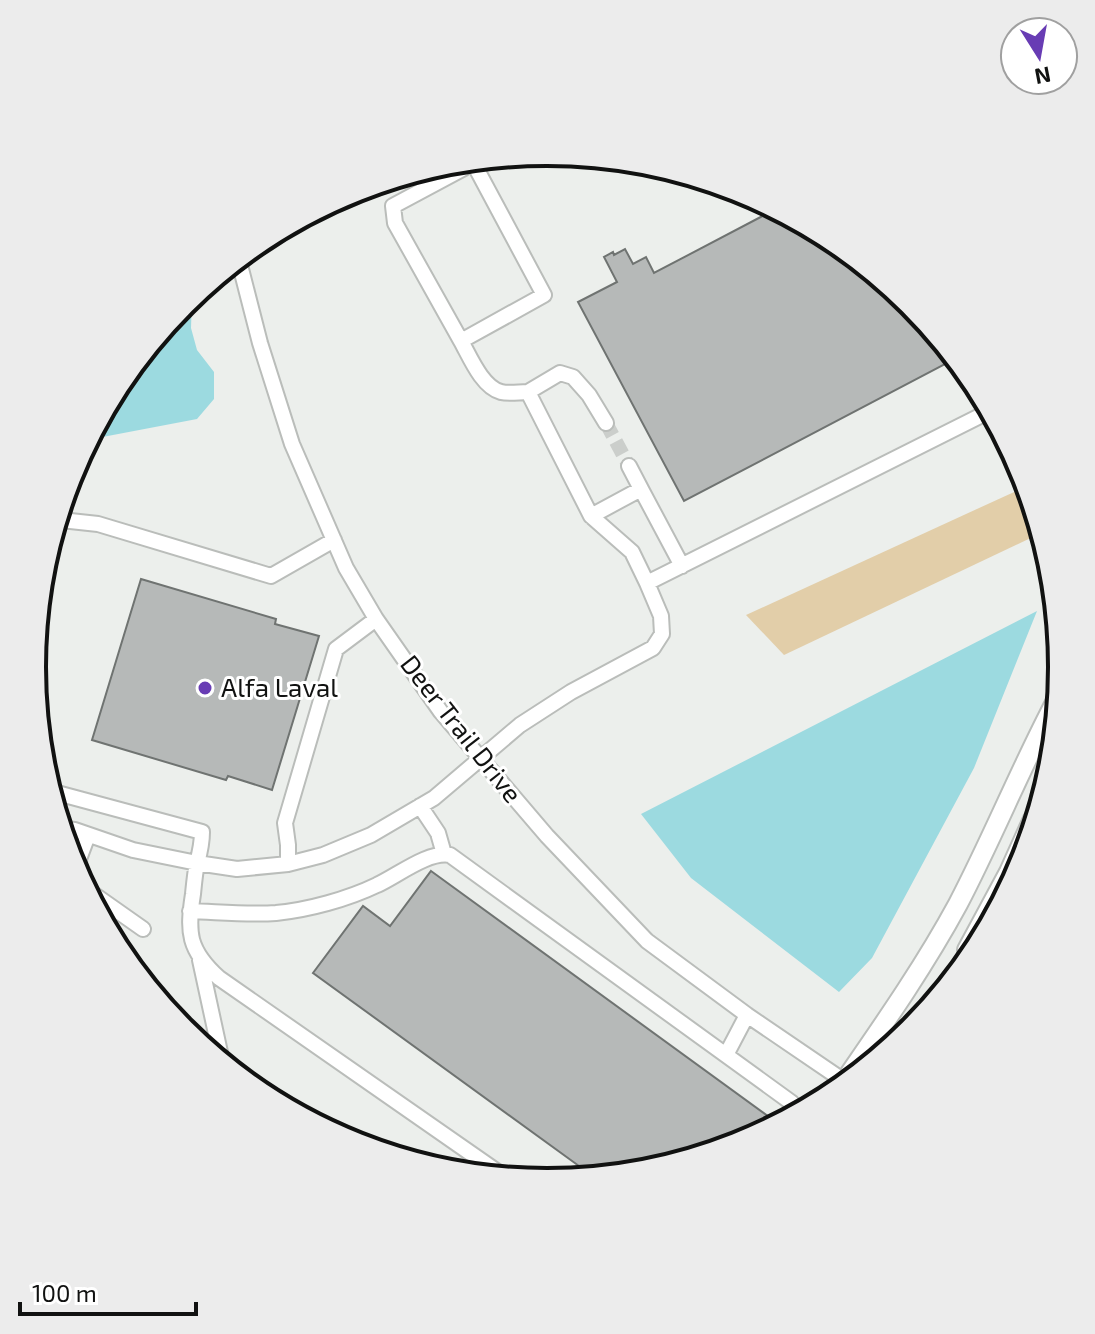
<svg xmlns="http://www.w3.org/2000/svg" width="1095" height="1334" font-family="'Exo 2',sans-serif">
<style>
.green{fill:#e2cea9}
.water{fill:#9cdae0}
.building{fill:#b6b9b8;stroke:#6f7371;stroke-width:2}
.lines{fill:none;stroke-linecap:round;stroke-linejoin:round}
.minor-tunnel{stroke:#cbcecb;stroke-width:14;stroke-dasharray:14 7;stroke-linecap:butt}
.minor-casing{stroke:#babdba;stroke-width:18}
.major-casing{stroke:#babdba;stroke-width:22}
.minor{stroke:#fff;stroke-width:14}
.major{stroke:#fff;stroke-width:18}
.poi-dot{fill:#683cb4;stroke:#fff;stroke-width:3}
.labels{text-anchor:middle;stroke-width:6;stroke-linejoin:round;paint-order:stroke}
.poi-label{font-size:26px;fill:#111211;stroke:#fff;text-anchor:start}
.street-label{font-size:26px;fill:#111211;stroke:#fff}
.rim{fill:none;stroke:#111211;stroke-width:4}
</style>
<rect width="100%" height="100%" fill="#ecefec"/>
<path class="green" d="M1027,486L1037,535L784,655L746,615Z"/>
<path class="water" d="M192,297L191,328L197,350L214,372V399L197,419L92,439L183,302Z
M1037,611L974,768L872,958L839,992L691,878L641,814Z"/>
<path class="building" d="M774,210L912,303L951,361L684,501L578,302L617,282L604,257L613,252L614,255L625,249L633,264L646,257L654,273Z
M141,579L276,619L275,624L319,636L272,790L228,776L226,780L92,740Z
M431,871L776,1122L744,1143L590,1174L313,973L363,906L390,926Z"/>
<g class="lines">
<path class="minor-tunnel" d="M606,423L629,466"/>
<defs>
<path id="minor" d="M475,166L544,295L461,341C470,357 482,387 501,392C509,394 519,392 528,392L591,516L632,552L647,583L986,413
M240,265L260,343L292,444L346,568L376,619L441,712L547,836L647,941L747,1015L841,1079
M461,341L395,223L393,206L464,168
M528,392L560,373L573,377L589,395L606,423
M629,466L641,489
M591,516L641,489L682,566
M61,520L98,524L271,576L334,540
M57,793L202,832C202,844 200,852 197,863C195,873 194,884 193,894C187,932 188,950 219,978L499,1173
M420,806L438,833L444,854
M64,829L75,830L133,850L197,863L237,869L288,864L323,855L371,835L434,798L520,725L571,692L653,648L662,634L661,616L647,583
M288,864V845L285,823L336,649L376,619
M80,877L79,859L88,835
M89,891L143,929
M190,911C219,912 248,915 276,913C308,910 348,899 377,885C397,876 428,851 450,855L792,1103
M200,960L221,1057
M726,1055L747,1015"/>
<path id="major" d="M967,950L1009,872L1033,819
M850,1073C888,1018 926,963 958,904C993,837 1021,767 1056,701"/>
</defs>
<use href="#minor" class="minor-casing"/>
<use href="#major" class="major-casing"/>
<use href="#minor" class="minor"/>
<use href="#major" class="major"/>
</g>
<circle class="poi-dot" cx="205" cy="688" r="8"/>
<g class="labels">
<g class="poi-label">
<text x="221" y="697">Alfa Laval</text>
</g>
<g class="street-label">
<text transform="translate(461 729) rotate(52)" y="9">Deer Trail Drive</text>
</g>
</g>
<path d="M0 0H1095V1334H0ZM46 667a501 501 0 1 1 1002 0a501 501 0 1 1-1002 0Z" fill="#ececec" fill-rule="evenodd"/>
<path class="rim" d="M46 667a501 501 0 1 1 1002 0a501 501 0 1 1-1002 0Z"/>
<g transform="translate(1039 56) rotate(169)"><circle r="38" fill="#ffffff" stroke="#a0a0a0" stroke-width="2"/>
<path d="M0-6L14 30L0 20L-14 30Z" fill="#683cb4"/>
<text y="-12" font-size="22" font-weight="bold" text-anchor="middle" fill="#111211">N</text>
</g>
<path d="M20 1302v12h176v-12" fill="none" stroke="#111211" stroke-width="4"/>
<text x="32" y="1302" font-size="24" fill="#111211" stroke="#ffffff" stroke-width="6" paint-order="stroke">100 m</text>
</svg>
